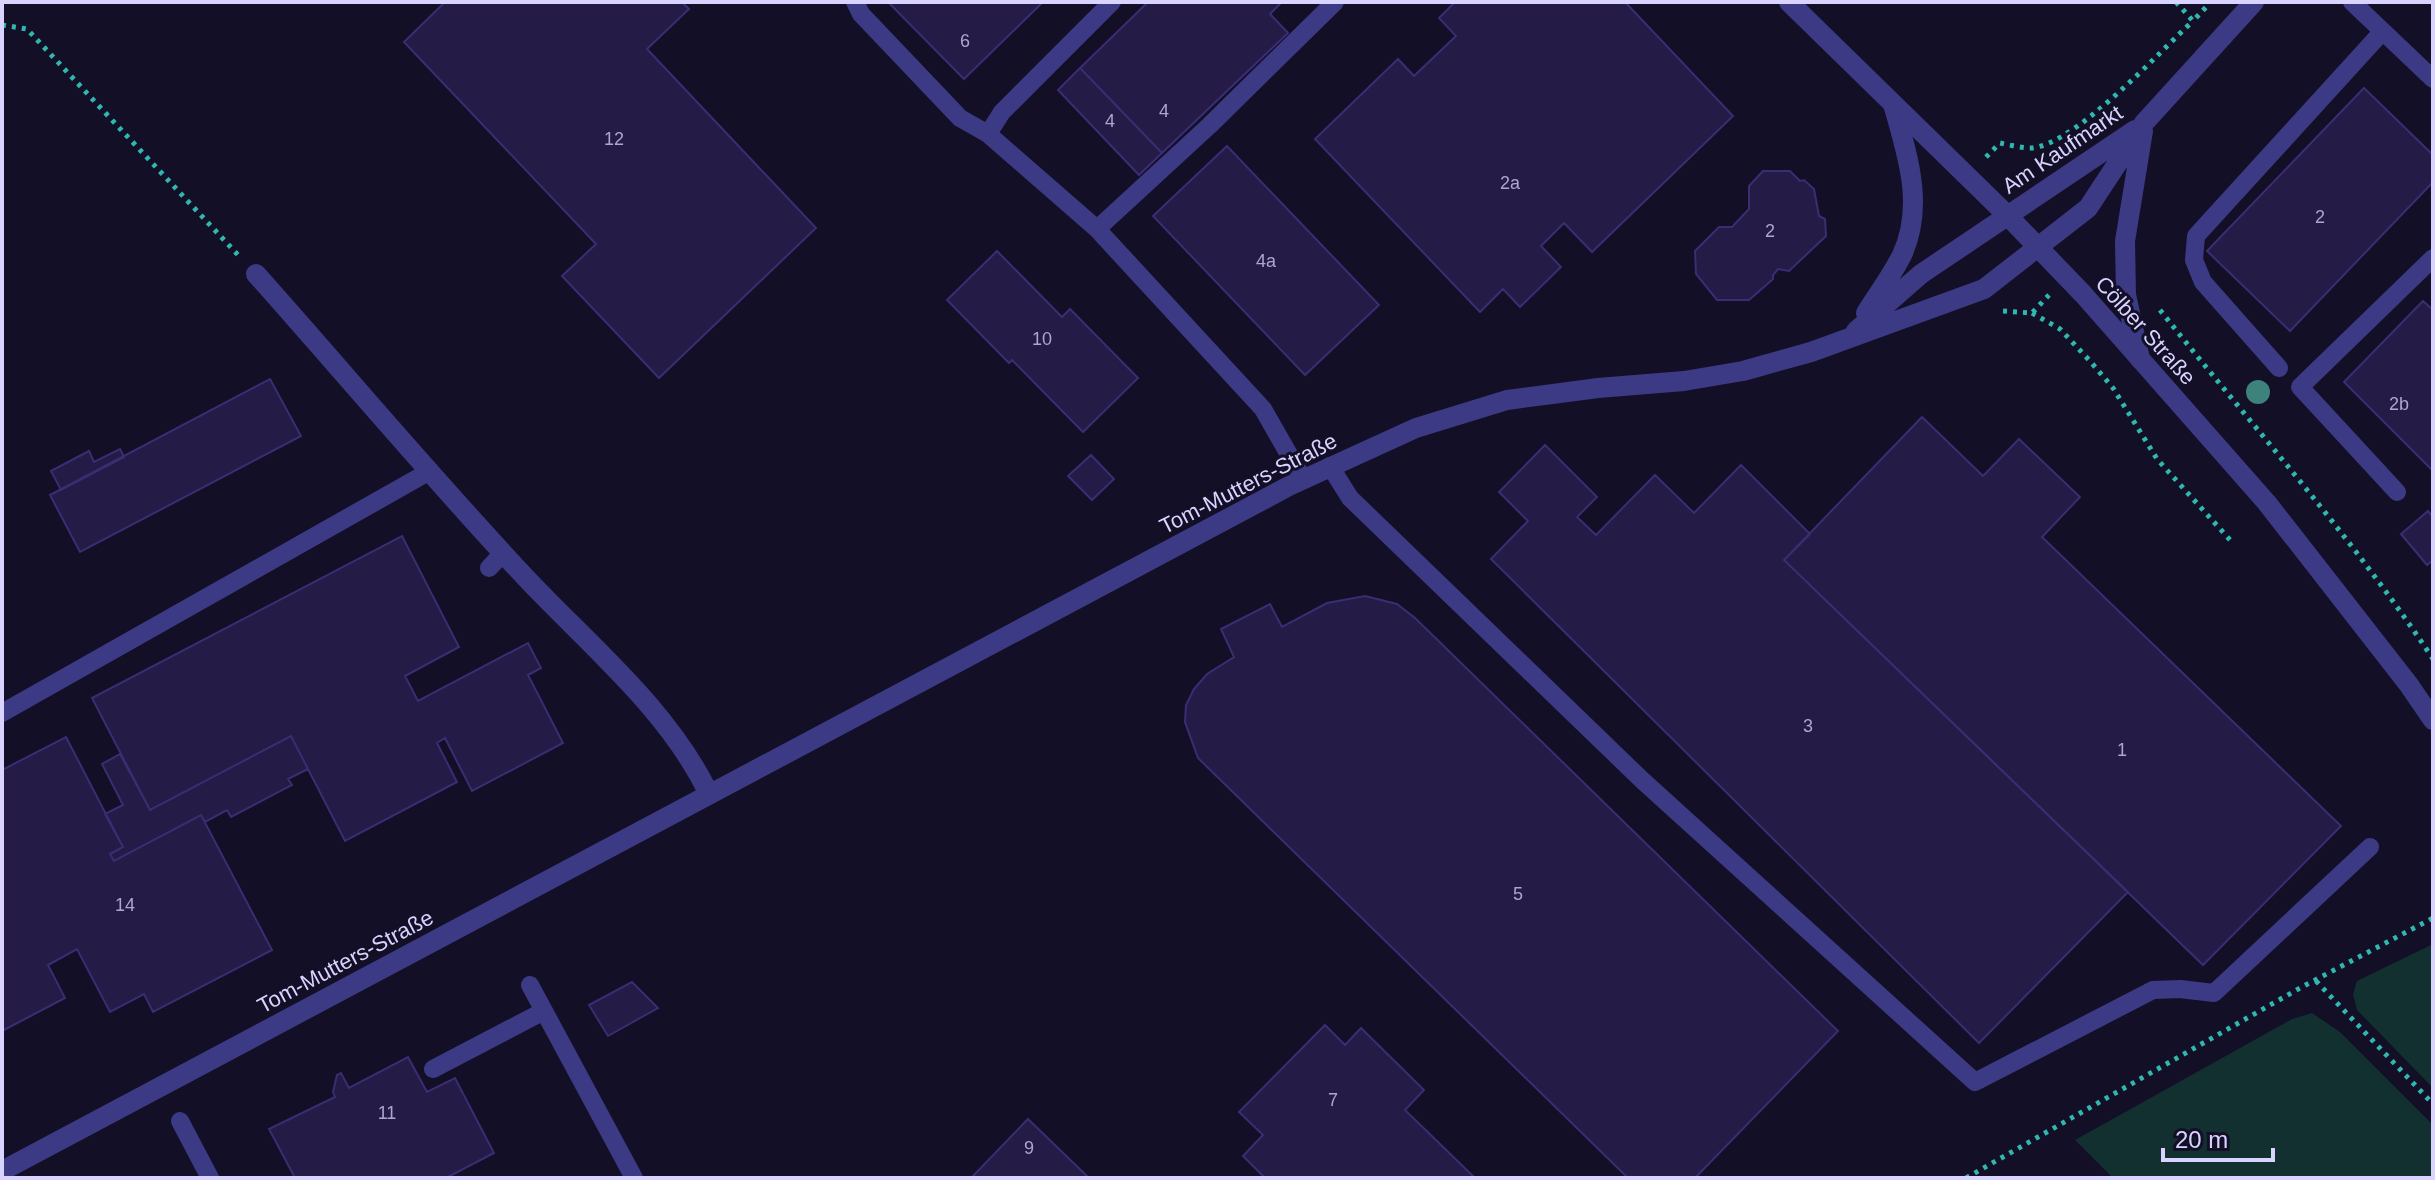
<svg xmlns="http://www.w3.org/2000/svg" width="2435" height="1180" font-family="Helvetica,sans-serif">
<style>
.green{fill:#12302f}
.building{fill:#241b47;stroke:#3b2d73;stroke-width:2}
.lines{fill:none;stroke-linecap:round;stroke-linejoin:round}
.path{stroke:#2fb8b0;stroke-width:5;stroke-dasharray:4 6;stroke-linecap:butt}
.service{stroke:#3d3a85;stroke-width:18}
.minor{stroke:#3d3a85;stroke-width:20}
.tertiary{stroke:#3d3a85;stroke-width:20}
.tree{fill:#3d827b}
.labels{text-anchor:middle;stroke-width:6;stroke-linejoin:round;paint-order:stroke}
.number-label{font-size:18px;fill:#aca6d1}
.street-label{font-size:22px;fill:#d9d4ff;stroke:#130f26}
</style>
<rect width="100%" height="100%" fill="#130f26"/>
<path class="green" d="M2433,944V1088L2357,1010L2353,994L2357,981Z
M2312,1013L2340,1032L2433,1125V1178H2113L2075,1140L2292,1019Z"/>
<path class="building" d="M445,2H682L689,9L647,49L816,228L659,378L562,276L596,244L404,42Z
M888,2H1043L964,79Z
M1148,2H1282L1270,14L1288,33L1162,153L1080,68Z
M1455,2H1625L1733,116L1592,252L1564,223L1541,246L1561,267L1520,307L1503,289L1480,312L1315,139L1398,59L1414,76L1456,36L1439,18Z
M1080,68L1162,153L1139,175L1058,90Z
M2364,88L2433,155V182L2290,331L2207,251Z
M1227,146L1379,305L1305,375L1153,216Z
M1763,171H1790L1800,181L1804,180L1814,189L1819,216L1825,219L1826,236L1789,271L1778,269L1773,275V279L1749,300H1717L1696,274L1695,251L1719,227H1732L1749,209V186Z
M997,251L1062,317L1070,309L1138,378L1083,432L1012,360L1009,363L947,300Z
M2423,301L2433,310V471L2344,382Z
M270,379L301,436L80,552L50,495Z
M1922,417L1983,476L2019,439L2080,497L2042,537L2341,826L2203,965L1784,560Z
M1545,445L1597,497L1577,517L1596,535L1655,475L1694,513L1741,465L1810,534L1784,560L2128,892L1979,1043L1491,559L1528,521L1499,492Z
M120,449L124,457L61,490L51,471L89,451L94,462Z
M1091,455L1114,479L1092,500L1068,476Z
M2428,511L2433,517V560L2427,565L2401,534Z
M402,536L459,647L405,676L418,701L528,643L541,668L528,675L563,743L472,791L445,738L437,743L457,782L345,841L291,736L150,810L92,698Z
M1365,596L1397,604L1415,618L1838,1031L1695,1178H1628L1198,758L1185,722L1186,705L1194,689L1207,674L1234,657L1221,629L1270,604L1282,627L1327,603Z
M291,736L308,769L288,779L292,785L231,817L227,810L205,822L201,815L114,861L110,854L123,847L105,814L123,805L102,764L120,754L150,810Z
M66,737L123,847L110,854L114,861L201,815L272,950L153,1012L144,994L110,1012L77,949L48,965L65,998L2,1031V770Z
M632,982L658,1008L608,1036L589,1005Z
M1325,1025L1345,1045L1361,1028L1424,1090L1405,1110L1475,1178H1265L1243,1156L1263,1135L1239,1112Z
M408,1057L427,1092L455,1078L494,1153L446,1178H295L269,1129L335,1097L333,1092L337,1075L341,1073L349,1088Z
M1028,1119L1089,1178H971Z"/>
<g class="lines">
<path class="path" d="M2176,2L2193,21L2208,5
M2,25L27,29L239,256
M1986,157L2000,143C2010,145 2021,148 2031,148C2075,145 2159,52 2193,21
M2160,310C2252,426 2351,535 2433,659
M2003,311L2032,313L2049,295
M2032,313L2060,329L2090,361L2113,388L2157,459L2231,541
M2316,981L2433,1104
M1966,1178L2300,988L2433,918"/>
<path class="service" d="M855,2L861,14L960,118L988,134L1097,229L1263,409L1303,479
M2352,2L2433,79
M988,134L1002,112L1112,2
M1097,229L1210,125L1335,2
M2279,368L2203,282L2194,260L2196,236L2382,32
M1330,466L1350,498L1642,780L1975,1082L2153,990L2180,989L2214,993L2370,847
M2397,492L2300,387L2433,258
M489,568L503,553
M2,713L430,471
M530,985L634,1178
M433,1069L544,1011
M180,1121L210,1178"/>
<path class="minor" d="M256,274C346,375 433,479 526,578C590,646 668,709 709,794
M1866,313C1878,294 1892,275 1902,255C1925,205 1907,154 1893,104
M1856,331L1921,274L2135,130
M2140,359L2126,295L2125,241L2143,131
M2,1171L1289,486L1416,428L1507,400L1598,388L1684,381L1743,371L1811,352L1984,289L2088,208L2144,123L2254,2"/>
<path class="tertiary" d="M1789,2L2007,215L2083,294L2267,503L2409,685L2433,720"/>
</g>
<circle class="tree" cx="2258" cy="392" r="12"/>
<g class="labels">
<g class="number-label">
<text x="965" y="47">6</text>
<text x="1164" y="117">4</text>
<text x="1110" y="127">4</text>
<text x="614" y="145">12</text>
<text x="1510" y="189">2a</text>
<text x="2320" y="223">2</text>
<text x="1770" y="237">2</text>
<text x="1266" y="267">4a</text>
<text x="1042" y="345">10</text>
<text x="2399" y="410">2b</text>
<text x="1808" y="732">3</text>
<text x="2122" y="756">1</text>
<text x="1518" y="900">5</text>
<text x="125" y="911">14</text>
<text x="1333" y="1106">7</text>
<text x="387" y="1119">11</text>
<text x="1029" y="1154">9</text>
</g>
<g class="street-label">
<text transform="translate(2062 149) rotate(-34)" y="8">Am Kaufmarkt</text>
<text transform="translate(2146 330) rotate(48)" y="8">Cölber Straße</text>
<text transform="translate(1248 483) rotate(-27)" y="8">Tom-Mutters-Straße</text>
<text transform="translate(345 961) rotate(-28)" y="8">Tom-Mutters-Straße</text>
</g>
</g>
<rect width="2435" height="1180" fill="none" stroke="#d9d4ff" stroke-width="8"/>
<path d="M2163 1148v12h110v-12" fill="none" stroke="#d9d4ff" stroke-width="4"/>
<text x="2175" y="1148" font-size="24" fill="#d9d4ff" stroke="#130f26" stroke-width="6" paint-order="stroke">20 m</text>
</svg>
